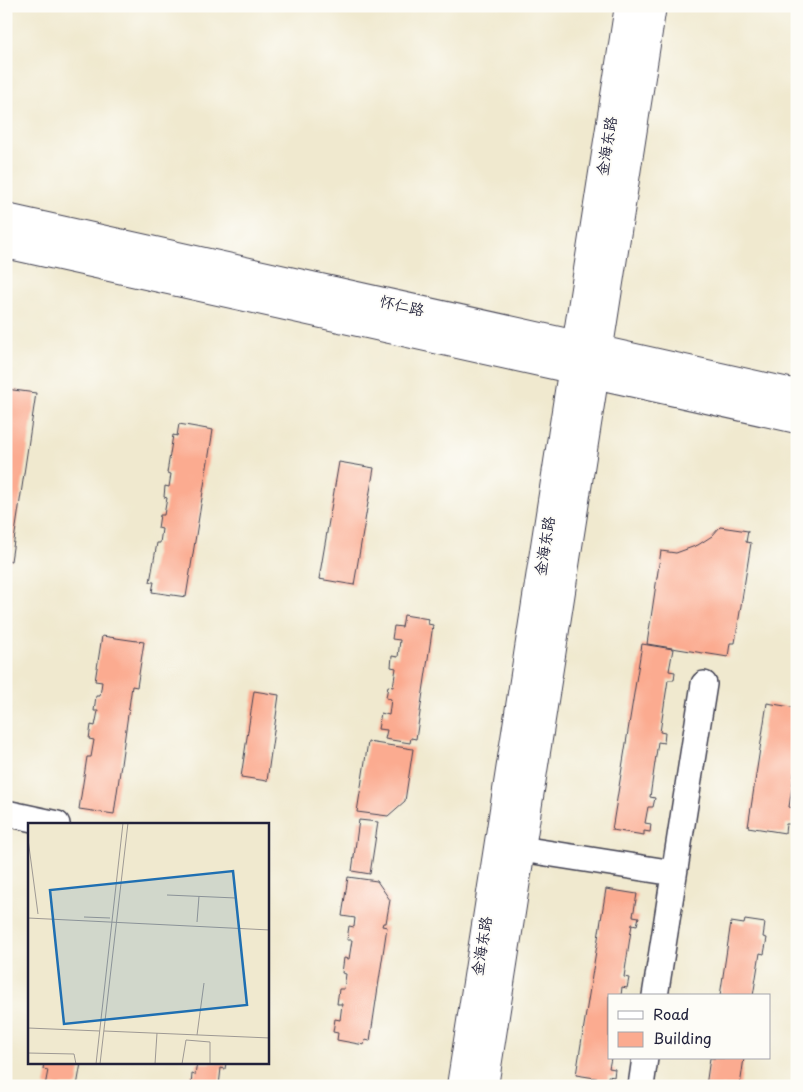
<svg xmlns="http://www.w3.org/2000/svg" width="803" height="1092" font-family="'Playpen Sans','LXGW WenKai TC',sans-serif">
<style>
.building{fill:#fbab90}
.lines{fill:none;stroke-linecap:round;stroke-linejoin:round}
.minor-casing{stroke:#414051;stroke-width:28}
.major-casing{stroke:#414051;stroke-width:30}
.minor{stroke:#fff;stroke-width:25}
.major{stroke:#fff;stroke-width:28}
.labels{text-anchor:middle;stroke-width:4;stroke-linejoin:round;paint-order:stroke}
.street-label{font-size:15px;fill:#22223b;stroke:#fdfcf7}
.inset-road{fill:none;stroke:#9e9994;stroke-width:1}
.view{fill:#1f6fb2;fill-opacity:0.15;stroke:#1f6fb2;stroke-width:2.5}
.inset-edge{fill:none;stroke:#22223b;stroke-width:2.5}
</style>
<rect width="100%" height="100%" fill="#fdfcf7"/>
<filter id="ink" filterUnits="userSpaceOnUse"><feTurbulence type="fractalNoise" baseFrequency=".02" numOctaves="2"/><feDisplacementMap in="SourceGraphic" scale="10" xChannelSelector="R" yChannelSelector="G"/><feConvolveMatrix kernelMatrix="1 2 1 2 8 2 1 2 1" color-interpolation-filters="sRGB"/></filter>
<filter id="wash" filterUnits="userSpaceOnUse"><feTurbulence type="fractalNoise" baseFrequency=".0096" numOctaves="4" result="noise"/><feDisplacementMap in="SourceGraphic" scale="20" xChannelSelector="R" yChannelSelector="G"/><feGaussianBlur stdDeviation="1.12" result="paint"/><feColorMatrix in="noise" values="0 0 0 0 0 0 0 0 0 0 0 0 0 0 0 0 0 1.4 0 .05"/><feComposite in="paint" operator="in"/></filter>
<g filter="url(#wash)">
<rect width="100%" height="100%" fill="#f0e9cf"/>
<g id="blocks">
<path class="building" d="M6,389L36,393L11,561L6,560Z
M179,424L213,430L186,597L152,592L154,582H150L157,543H160L162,529L158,528L160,515H164L167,498L164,497L165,486L169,487L171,474L167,473L173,435L177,436Z
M339,462L374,468L354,585L319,579Z
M720,527L748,531L746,542L751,543L735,643H730L728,657L647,644L661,551L676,553L698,545L712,536Z
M404,615L429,619L428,624L433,625L416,739L411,738L410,743L385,739L387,730L378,729L381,713L389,715L391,699L386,698L388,686L393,687L396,668L391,667L392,656L398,657L400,640L392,639L394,626L402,627Z
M102,636L144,642L137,687L132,686L114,814L79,809L87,757H91L94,740L89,739L91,725L95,726L98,711H94L96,696H100L102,682L95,681Z
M642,644L673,649L669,671L675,672L674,680H668L660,732L665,733L664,743L658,742L650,797L655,798L653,807H648L645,823L651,824L650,832L644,831V835L612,830Z
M254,691L279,695L267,781L241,777Z
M767,703L797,708V755L789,807L793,808L791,824H786L785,833L748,827Z
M368,742L413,749L405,801L388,816L357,812Z
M359,820L378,822L370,874L352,871Z
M348,877L377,881L390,900L386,923H383L382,926L387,927L370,1041L365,1040L364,1045L337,1040L338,1033L333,1032L335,1019L340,1020L342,1004H337L339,989H344L346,974L342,973L344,958L349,959L352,940H347L349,926L354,927L355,918L342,916Z
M606,889L637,894L633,916L639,917L637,925L632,924L624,977L629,978L627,988L622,987L621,996H609V1058H611L609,1068L615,1069L614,1077L608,1076V1080L576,1075Z
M745,920L765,923L763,937L767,938L764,954L760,953L753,996H720L731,922L744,924Z
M710,1058H744L740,1086H706Z
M44,1063H81L77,1086H45L48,1070L43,1069Z
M197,1063H226L225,1069L221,1068L219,1086H191L192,1074L195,1075Z"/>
</g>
</g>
<g filter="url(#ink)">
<use href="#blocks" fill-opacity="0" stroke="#414051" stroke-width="1"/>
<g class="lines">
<defs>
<path id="minor" d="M6,813L57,824
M521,849L674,873
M655,996L704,684
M641,1086L645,1058"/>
<path id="major" d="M6,218L797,394
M6,244L797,419
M461,1086L629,6
M484,1086L652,6"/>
</defs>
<use href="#minor" class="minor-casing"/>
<use href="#major" class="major-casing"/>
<use href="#minor" class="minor"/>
<use href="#major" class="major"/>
</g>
</g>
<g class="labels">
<g class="street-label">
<text transform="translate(607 146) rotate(-81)" y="5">金海东路</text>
<text transform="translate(402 306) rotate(13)" y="5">怀仁路</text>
<text transform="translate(545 546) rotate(-81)" y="5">金海东路</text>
<text transform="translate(482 946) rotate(-81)" y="5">金海东路</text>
</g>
</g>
<g transform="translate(28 823)">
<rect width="241" height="241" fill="#f0e9cf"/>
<path class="inset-road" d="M0,16L10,91M139,72L208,75M56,94L82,95M0,95L242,107M169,99L171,73M0,205L72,208M76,208L242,215M169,212L176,160M0,230L46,231L48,241M68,241L95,0M72,241L100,0M127,241L129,210M154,241L158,217L182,219V241"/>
<path class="view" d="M205,48L219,182L36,201L22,67Z"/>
<rect width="241" height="241" class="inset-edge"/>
</g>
<rect width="803" height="1092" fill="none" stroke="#fdfcf7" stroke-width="25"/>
<rect x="608" y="994" width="162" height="65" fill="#fdfcf7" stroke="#a5a5ac"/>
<rect x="618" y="1011" width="25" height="8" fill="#ffffff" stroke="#a5a5ac"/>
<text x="653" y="1020" font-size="15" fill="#22223b">Road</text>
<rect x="618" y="1032" width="25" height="15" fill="#fbab90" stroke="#a5a5ac"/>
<text x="653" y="1044" font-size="15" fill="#22223b">Building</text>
</svg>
